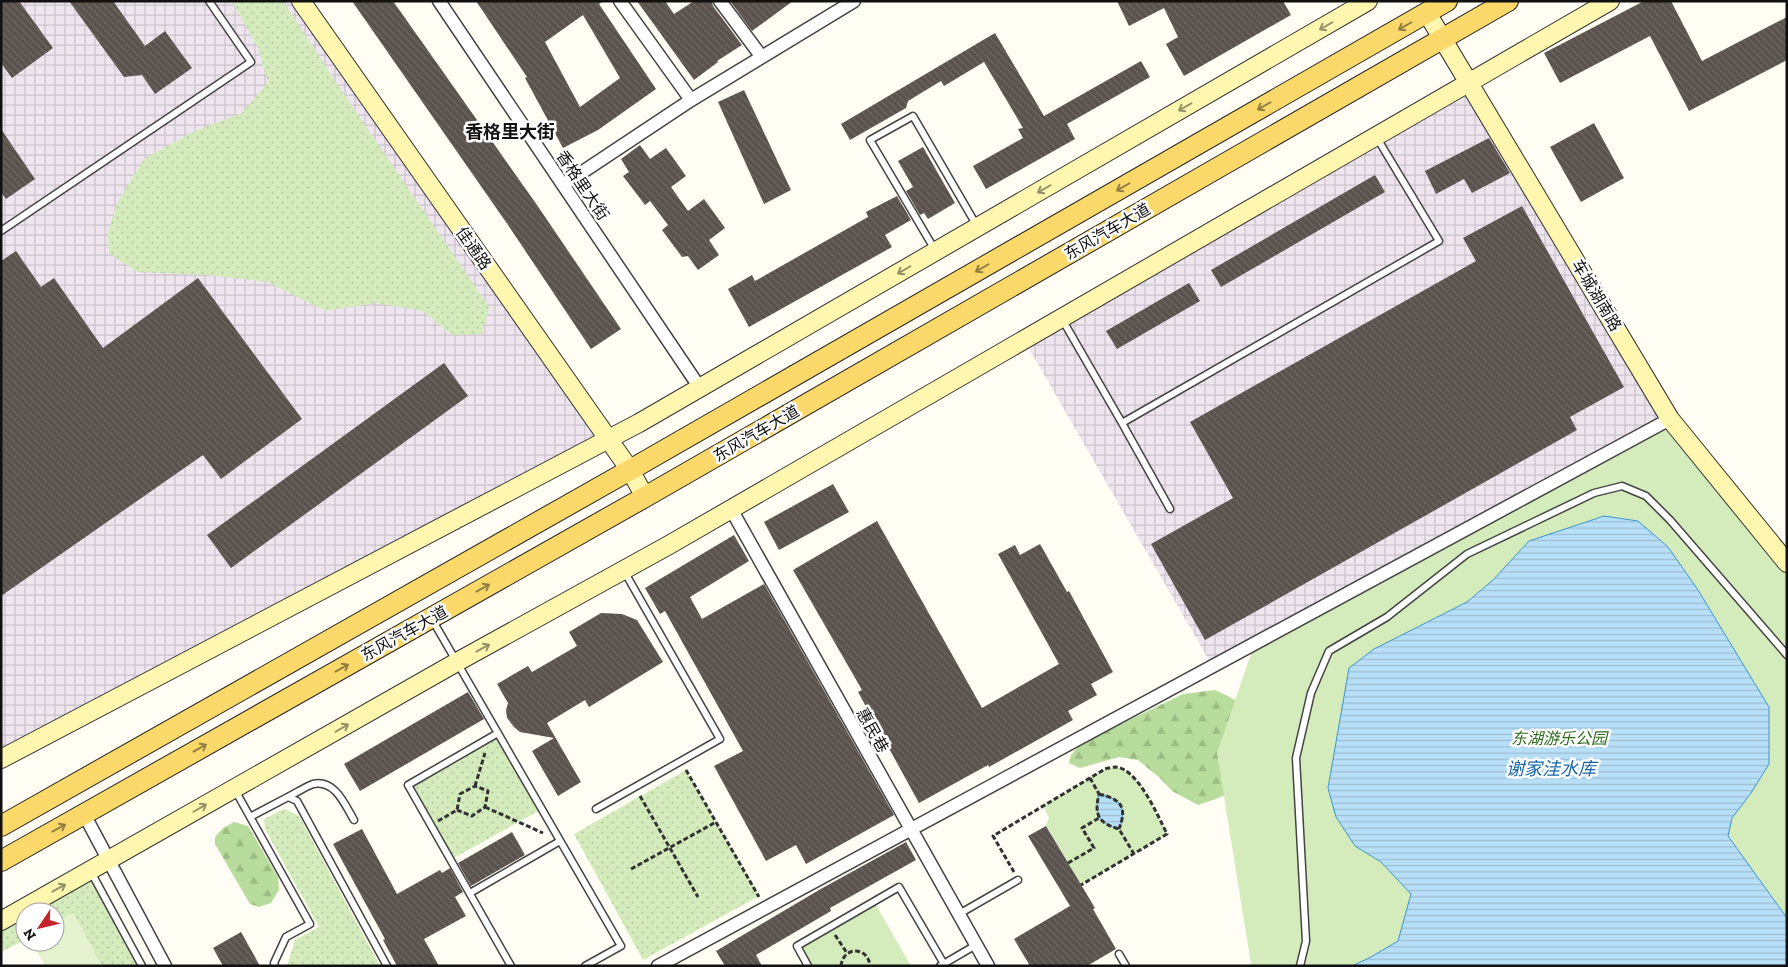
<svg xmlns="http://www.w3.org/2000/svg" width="1788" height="967" font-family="'Zilla Slab','Noto Sans SC',serif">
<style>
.industrial{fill:url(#industrial-grid)}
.grass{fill:url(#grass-dots)}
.forest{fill:url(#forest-firs)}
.park{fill:#d4ebbc}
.pitch{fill:#e5f2ce}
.water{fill:url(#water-rules);stroke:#3d94d0}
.building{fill:url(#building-back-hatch);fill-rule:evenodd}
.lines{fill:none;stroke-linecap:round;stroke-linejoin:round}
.lane-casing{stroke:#444;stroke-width:9}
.street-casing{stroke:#444;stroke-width:15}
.secondary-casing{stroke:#333;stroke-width:20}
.primary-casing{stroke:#222;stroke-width:22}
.path{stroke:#333;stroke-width:3;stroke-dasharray:5 2.5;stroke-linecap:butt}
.lane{stroke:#fff;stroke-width:6}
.street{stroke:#fff;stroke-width:12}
.secondary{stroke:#fff7af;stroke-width:18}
.primary{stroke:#fad869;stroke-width:20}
.oneway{stroke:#949068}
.oneway2{stroke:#917e41}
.labels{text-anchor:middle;stroke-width:5;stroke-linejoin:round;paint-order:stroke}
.street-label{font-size:16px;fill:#111;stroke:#fff}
.park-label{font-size:16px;font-style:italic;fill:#2e6b1e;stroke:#fff}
.neighbourhood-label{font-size:18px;font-weight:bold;fill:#111;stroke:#fff}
.water-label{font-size:18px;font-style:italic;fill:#1666a7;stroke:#fff}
</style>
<defs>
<pattern id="industrial-grid" width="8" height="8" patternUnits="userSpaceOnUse" patternTransform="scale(1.25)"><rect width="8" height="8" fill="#eee5ef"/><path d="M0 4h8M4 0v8" fill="none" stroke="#cbc3cc"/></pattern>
<pattern id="grass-dots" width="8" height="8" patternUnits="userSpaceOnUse" patternTransform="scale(1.25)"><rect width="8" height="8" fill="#d4ebbc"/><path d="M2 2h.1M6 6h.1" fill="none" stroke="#b5c8a1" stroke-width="1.8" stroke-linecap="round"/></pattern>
<pattern id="forest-firs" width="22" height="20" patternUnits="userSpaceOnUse" patternTransform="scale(1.25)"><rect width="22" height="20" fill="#b8dc9b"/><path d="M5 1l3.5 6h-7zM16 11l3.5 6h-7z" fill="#9dbc84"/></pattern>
<pattern id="water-rules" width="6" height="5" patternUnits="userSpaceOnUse" patternTransform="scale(1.25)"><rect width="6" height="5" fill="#b8dff8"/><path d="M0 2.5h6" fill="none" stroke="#9dbed4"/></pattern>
<pattern id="building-back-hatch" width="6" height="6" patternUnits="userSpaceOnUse" patternTransform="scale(1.25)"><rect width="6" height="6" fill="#5a524c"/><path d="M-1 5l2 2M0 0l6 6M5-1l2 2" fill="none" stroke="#6d6662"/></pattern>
</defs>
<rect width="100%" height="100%" fill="#fffdf4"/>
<path class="industrial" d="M1,1H301L608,440L1,759Z
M1470,82L1670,419L1213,667L1024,340Z"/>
<path class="grass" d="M232,1H283L337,84L489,307L482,334L452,335L423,311L376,303L326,311L268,282L207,275L138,272L109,253L108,234L116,205L144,159L193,132L242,113L268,82L258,48Z
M498,733L542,809L450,860L408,785Z
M686,770L759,896L643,960L574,834Z
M284,809L299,816L380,966H287L295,940L319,927L265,829L264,819Z
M90,871L142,966H102L73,913L55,923V912H25V940L1,952V921Z"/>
<path class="forest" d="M1215,690L1250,707L1244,787L1213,800L1198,805L1172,791L1160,778L1138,760L1119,757L1080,768L1069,763L1071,755L1079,746L1119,725L1183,694Z
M234,822L248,826L278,877L279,890L271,903L259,907L250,904L215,844V837L223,828Z"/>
<path class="park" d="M1670,419L1787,563V966H1248L1251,964L1217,753L1254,645Z
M1117,767L1130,773L1143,789L1167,834L1081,885L1046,825L1049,818L1043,806L1105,769Z
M874,902L911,966H808L797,946Z"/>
<path class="pitch" d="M73,913L102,966H45L32,942H55V923Z"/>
<path class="water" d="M1604,516L1638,521L1668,547L1698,590L1769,707V764L1751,793L1732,818L1728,836L1787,918V966H1352L1371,957L1398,941L1411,894L1381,862L1355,846L1336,817L1328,788L1349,668L1374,649L1467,602L1493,580L1529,541Z
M1099,794C1120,799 1128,806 1119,829C1098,823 1094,814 1099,794Z"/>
<path class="building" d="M1,1H19L53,48L12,78L1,63Z
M69,1H113L145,46L165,31L192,68L155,94L142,75L124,77Z
M352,1H393L537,205L621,329L591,349L508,225Z
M476,1H603L599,4L656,89L598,130L563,148L525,78L527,77ZM583,15L620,78L580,107L545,42Z
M637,1H665L674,14L694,1H712L713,6L742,45L717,61L718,62L694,80Z
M730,1H793L752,31Z
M1117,1H1283L1291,15L1184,76L1166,44L1178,37L1164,8L1129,26Z
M1644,1H1671L1702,61L1787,17V60L1689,111L1650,36L1560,83L1544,53Z
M995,33L1044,116L1141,61L1150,77L1067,124L1075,139L986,189L973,166L1023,138L1018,129L1023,128L984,62L944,86L941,81L908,101L906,108L850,140L841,124Z
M744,90L791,190L764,204L718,102Z
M1594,123L1624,178L1581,202L1550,147Z
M1,129L35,179L6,199L1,192Z
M1489,138L1510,173L1472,193L1464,179L1436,194L1425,171Z
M640,145L650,159L666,148L686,176L671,187L688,211L704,199L725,228L709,240L719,255L698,270L688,256L682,257L662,230L668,225L650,201L645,205L623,176L629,172L621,159Z
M923,147L955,203L928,219L924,213L920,215L906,191L913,187L898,161Z
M1375,175L1385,192L1221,287L1211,270Z
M897,196L911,220L885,235L892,247L749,327L728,289L752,275L755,281L868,217L866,212Z
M1522,206L1624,387L1570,417L1577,430L1205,640L1151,544L1233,498L1190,422L1476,261L1463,238Z
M16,251L41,287L54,278L103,348L198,278L302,419L221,479L203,455L1,596V261Z
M1189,283L1200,301L1117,349L1106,331Z
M444,363L468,396L231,568L207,535Z
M833,484L849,512L779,550L764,522Z
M877,521L982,708L1059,664L998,554L1015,545L1020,555L1040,544L1067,592L1069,591L1113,672L1091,684L1097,695L1068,711L1073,720L989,767L988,765L919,803L858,692L862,690L793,570Z
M734,535L749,561L690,597L702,619L764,584L894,815L806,864L796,845L766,861L714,766L743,751L665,611L660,614L645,588Z
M601,613L622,614L637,620L663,662L589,707L585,700L547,723L581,782L558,796L532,751L554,738L520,732L514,727L507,718L506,710L508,703L497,684L528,666L532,672L577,646L569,632Z
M468,692L484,719L360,791L344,764Z
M1046,826L1095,908L1093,909L1116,949L1087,966H1030L1014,939L1070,906L1028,836Z
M362,829L397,894L440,870L442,873L450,868L463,892L455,897L466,916L424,939L439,966H397L383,940L385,939L333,844Z
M512,832L525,855L471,886L458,863Z
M906,842L916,860L830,908L831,911L756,955L762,966H725L716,951L819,890Z
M241,932L260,966H223L213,948Z"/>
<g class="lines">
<defs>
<path id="lane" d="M1,231L251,62L209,1
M935,250L870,140L913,116L977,226
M1062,319L1122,423L1439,241L1377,138
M1122,423L1170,509
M433,621L621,946L585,966
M498,733L408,785L511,966
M235,790L310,924L286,937L274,963L275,966
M288,797C296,793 305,787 313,784C335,779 345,805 354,820
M596,809L720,739L624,571
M250,817L288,797L297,801L387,966
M91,872L142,966
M470,893L560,841
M959,914L1018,880
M1119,954L1126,966
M808,966L797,946L899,887L944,964
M940,966L976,945
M1300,966L1306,941L1296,758L1311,693L1329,651L1387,617L1467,554L1594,493L1622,486L1646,496L1670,520L1787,655"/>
<path id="street" d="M439,1L700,388
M620,1L691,100
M720,1L761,56
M563,185L691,100L854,1
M731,509L988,966
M84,814L165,966
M658,966L1670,419"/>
<path id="secondary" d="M301,1L630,470L645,497
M1427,13L1670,419L1787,563
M1,759L639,423L1368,1
M1,921L457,662L669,545L1610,1"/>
<path id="primary" d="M1,826L630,470L1447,1
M1,861L645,497L1508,1"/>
</defs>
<use href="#lane" class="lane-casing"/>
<use href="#street" class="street-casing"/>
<use href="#secondary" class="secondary-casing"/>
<use href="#primary" class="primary-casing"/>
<path class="path" d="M686,770L759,897
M1090,778L1099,794C1094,815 1098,823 1119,829L1134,854
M475,786L485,753
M1099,794C1120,799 1128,806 1119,829
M640,796L698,897
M485,807L543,833
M438,821L457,810L460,794L475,786L488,791L485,807L472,816L457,810
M1068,863L1094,848L1082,828L1099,818
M631,869L716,822
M1014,872L993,836L1105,769C1108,768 1113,767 1116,767C1138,769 1158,816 1167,834L1081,885
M835,935L847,953
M841,966C843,946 868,946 870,966"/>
<use href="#lane" class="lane"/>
<use href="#street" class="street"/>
<use href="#secondary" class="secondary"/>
<use href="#primary" class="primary"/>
</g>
<defs><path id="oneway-shaft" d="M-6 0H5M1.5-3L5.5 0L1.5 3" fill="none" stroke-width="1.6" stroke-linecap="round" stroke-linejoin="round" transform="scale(1.25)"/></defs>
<g class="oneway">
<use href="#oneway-shaft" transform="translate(1326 26) rotate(150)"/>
<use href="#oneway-shaft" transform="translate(1185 107) rotate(150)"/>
<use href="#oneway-shaft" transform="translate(1044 189) rotate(150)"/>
<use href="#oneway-shaft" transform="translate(904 270) rotate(150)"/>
<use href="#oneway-shaft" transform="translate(483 648) rotate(-29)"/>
<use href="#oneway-shaft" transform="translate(342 728) rotate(-30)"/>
<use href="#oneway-shaft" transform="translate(200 808) rotate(-30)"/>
<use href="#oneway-shaft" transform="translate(59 888) rotate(-29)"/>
</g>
<g class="oneway2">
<use href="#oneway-shaft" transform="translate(1405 26) rotate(150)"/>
<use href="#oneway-shaft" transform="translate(1264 106) rotate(150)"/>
<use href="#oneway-shaft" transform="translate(1123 187) rotate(150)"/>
<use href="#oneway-shaft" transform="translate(982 268) rotate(150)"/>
<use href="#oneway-shaft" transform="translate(483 588) rotate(-29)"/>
<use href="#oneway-shaft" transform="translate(342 668) rotate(-29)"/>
<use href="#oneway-shaft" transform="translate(200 748) rotate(-29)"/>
<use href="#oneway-shaft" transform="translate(59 828) rotate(-29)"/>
</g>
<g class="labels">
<g class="street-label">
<text transform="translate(583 185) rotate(56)" y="6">香格里大街</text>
<text transform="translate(1107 231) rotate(-30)" y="6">东风汽车大道</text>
<text transform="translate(474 248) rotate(55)" y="6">佳通路</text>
<text transform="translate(1597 295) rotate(59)" y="6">车城湖南路</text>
<text transform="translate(756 433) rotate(-30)" y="6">东风汽车大道</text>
<text transform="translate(404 633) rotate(-29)" y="6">东风汽车大道</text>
<text transform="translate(873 730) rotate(61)" y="6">惠民巷</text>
</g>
<g class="park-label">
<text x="1559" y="744">东湖游乐公园</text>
</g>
<g class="neighbourhood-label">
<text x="510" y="138">香格里大街</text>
</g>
<g class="water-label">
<text x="1551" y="775">谢家洼水库</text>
</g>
</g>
<rect width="1788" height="967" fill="none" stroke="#111111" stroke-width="5"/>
<g transform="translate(40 927) rotate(235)"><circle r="24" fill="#ffffff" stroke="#a0a0a0"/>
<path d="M0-4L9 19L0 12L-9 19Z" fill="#c5242b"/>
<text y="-8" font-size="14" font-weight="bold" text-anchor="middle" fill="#111111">N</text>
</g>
</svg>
